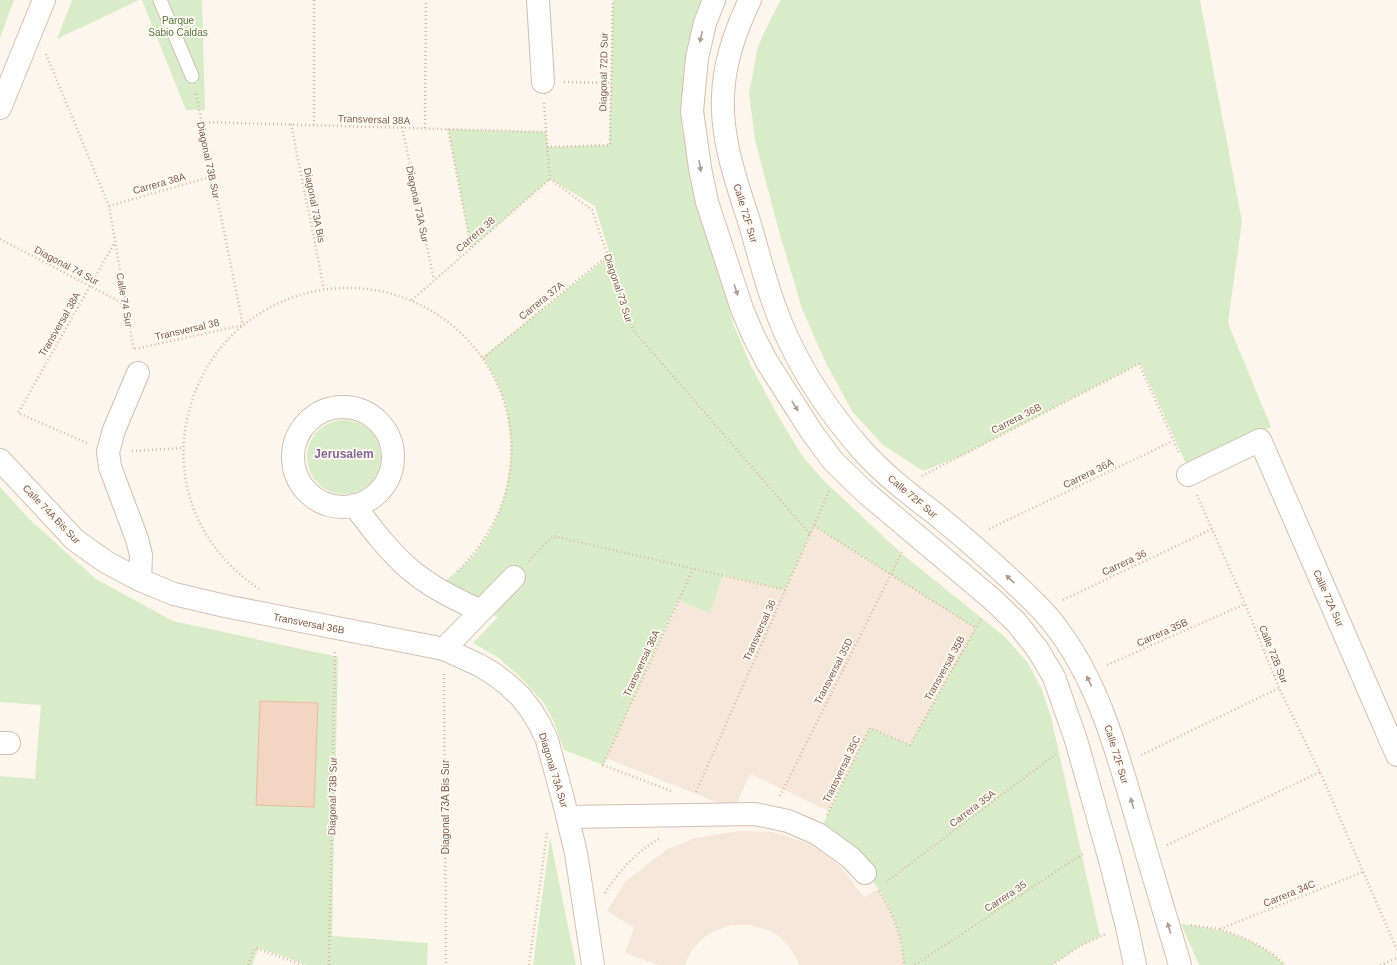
<svg xmlns="http://www.w3.org/2000/svg" width="1397" height="965" font-family="Arial,sans-serif">
<style>
.residential{fill:#f5e8da}
.green{fill:#d8ecc9}
.building{fill:#f3d5c3;stroke:#e6bba3}
.lines{fill:none;stroke-linecap:round;stroke-linejoin:round}
.lane-casing{stroke:#d1beb0;stroke-width:15}
.street-casing{stroke:#d1beb0;stroke-width:24}
.secondary-casing{stroke:#d6c0b0;stroke-width:24}
.path{stroke:#d9b8a5;stroke-width:2.5;stroke-dasharray:1 3;stroke-linecap:butt}
.lane{stroke:#fff;stroke-width:13}
.street{stroke:#fff;stroke-width:22}
.secondary{stroke:#fff;stroke-width:22}
.oneway{fill:#af9d94}
.labels{text-anchor:middle;stroke-width:3.5;stroke-linejoin:round;paint-order:stroke}
.park-label{font-size:10px;fill:#537a41;stroke:#fffaf3}
.street-label{font-size:10px;fill:#7a5c4d;stroke:#fffaf3}
.quarter-label{font-size:12px;font-weight:bold;fill:#846695;stroke:#fffaf3}
</style>
<rect width="100%" height="100%" fill="#fdf6ec"/>
<path class="residential" d="M814,526L976,628L910,745L870,728L829,811L750,774L734,809L606,758L679,600L722,575L785,590Z
M739,831L773,832L814,845L842,868L864,897L878,889L891,910L898,930L903,951L904,965H799L796,958L789,946L780,937L769,931L751,925H731L712,932L701,940L691,951L685,965H659L625,953L634,928L607,911L625,882L666,850L695,838Z"/>
<path class="green" d="M0,0H14L0,38Z
M72,0H139L57,39Z
M142,0H202L205,110H186Z
M613,0H713L690,159L734,326L752,368L777,414L801,454L822,479L901,553L1005,637L1028,663L1042,690L1051,717L1100,936L1080,946L1052,965H904C902,932 889,897 865,873C851,859 833,847 818,834L870,728L910,745L975,628L814,526L785,590L723,575L710,613L678,600L603,765L564,750L553,720L543,702L520,677L499,658L473,643L498,617L451,597L436,588C449,578 462,568 473,556C509,513 519,454 504,401C499,385 491,371 483,357L610,255L595,206L550,179L471,248L448,129L546,132L548,147L609,145Z
M781,0H1200L1242,221L1228,323L1271,427L1188,468L1140,363L961,456L923,471L883,445L852,411L825,361L802,309L778,228L755,140L749,94L758,46L771,18Z
M307 457a37 37 0 1 1 74 0a37 37 0 1 1-74 0Z
M0,487L29,519L96,579L173,621L338,657L332,936L428,943L427,965H307L259,948L252,965H0V776L35,779L41,705L0,702Z
M550,838L576,965H533Z
M1181,924C1220,928 1255,937 1285,965H1199Z"/>
<path class="building" d="M260,701L318,703L314,807L256,805Z"/>
<g class="lines">
<defs>
<path id="lane" d="M160,0L192,76"/>
<path id="street" d="M538,0L543,82
M138,373L114,430L108,452L110,467L137,539L141,555L140,580
M293 457a50 50 0 1 1 100 0a50 50 0 1 1-100 0Z
M1188,475L1260,440L1397,755
M354,505C370,526 386,548 406,566C428,586 455,599 481,611
M444,649L514,577
M0,743H9
M568,817L755,814L788,821L818,834L851,858L865,873"/>
<path id="secondary" d="M714,0L705,23L697,58L692,111L700,168L707,202L742,309L753,335L767,362L811,431L833,461L865,492L992,599L1016,622L1038,650L1054,677L1076,740L1110,860L1127,927L1135,965
M750,0C735,31 724,62 723,96C721,139 736,181 749,221C761,262 771,305 790,343C808,381 834,418 861,449C882,473 908,493 933,512C959,533 984,555 1009,578C1028,596 1047,613 1062,635C1101,690 1118,756 1137,820C1151,869 1166,917 1180,965
M0,108L44,0
M0,460L75,540L106,562L140,580L174,594L225,606L444,649L479,665L494,674L507,684L520,696L531,710L540,725L547,740L563,799L576,853L593,965"/>
</defs>
<use href="#lane" class="lane-casing"/>
<use href="#street" class="street-casing"/>
<use href="#secondary" class="secondary-casing"/>
<path class="path" d="M314,0V125
M46,54L109,206L134,351
M564,82L611,83
M196,94L243,325
M544,103L550,179L592,210L633,330L810,534
M201,122L546,132
M291,124L324,289
M402,127L434,280
M425,128L426,0
M448,129L471,247
M547,147L610,145L613,0
M109,206L213,176
M0,239L126,305
M412,300L550,179
M135,349L243,325
M483,358L608,255
M87,443L18,413L115,242
M132,451L183,448
M922,476L1139,364L1180,455
M1197,495L1245,604L1279,688L1320,772L1397,950
M814,526L976,628
M989,529L1173,441
M529,561L553,536L785,590
M259,589C208,554 179,501 184,439C188,393 212,347 250,320C281,298 315,287 353,288C457,291 535,392 505,494C496,525 479,550 456,573
M1063,600L1212,529
M1107,665L1245,604
M444,674L446,965
M1141,755L1279,688
M671,791L603,765L693,569
M696,792L830,489
M780,796L902,552
M827,815L870,728L910,745L981,619
M1167,845L1320,772
M886,882L1056,754
M879,891C894,915 902,936 904,965
M605,893C619,871 637,851 659,839
M1191,925C1202,927 1214,927 1225,931C1246,938 1270,949 1285,965
M1220,929L1363,872
M248,965L255,948L303,965
M329,965L335,650
M529,965L547,833
M915,965L1084,853
M1052,965L1080,946L1106,934
M1380,965L1397,958"/>
<use href="#lane" class="lane"/>
<use href="#street" class="street"/>
<use href="#secondary" class="secondary"/>
</g>
<defs><path id="oneway-solid" d="M-6-.8H1V-3.2L6.5 0L1 3.2V.8H-6Z"/></defs>
<g class="oneway">
<use href="#oneway-solid" transform="translate(701 37) rotate(103)"/>
<use href="#oneway-solid" transform="translate(700 166) rotate(81)"/>
<use href="#oneway-solid" transform="translate(736 290) rotate(72)"/>
<use href="#oneway-solid" transform="translate(795 406) rotate(58)"/>
<use href="#oneway-solid" transform="translate(1010 579) rotate(-137)"/>
<use href="#oneway-solid" transform="translate(1089 681) rotate(-115)"/>
<use href="#oneway-solid" transform="translate(1132 803) rotate(-106)"/>
<use href="#oneway-solid" transform="translate(1169 928) rotate(-106)"/>
</g>
<g class="labels">
<g class="park-label">
<text x="178" y="24">Parque<tspan x="178" dy="12">Sabio Caldas</tspan></text>
</g>
<g class="street-label">
<text transform="translate(603 72) rotate(-89)" y="4">Diagonal 72D Sur</text>
<text transform="translate(374 119) rotate(2)" y="4">Transversal 38A</text>
<text transform="translate(209 160) rotate(78)" y="4">Diagonal 73B Sur</text>
<text transform="translate(159 183) rotate(-16)" y="4">Carrera 38A</text>
<text transform="translate(418 204) rotate(78)" y="4">Diagonal 73A Sur</text>
<text transform="translate(315 205) rotate(79)" y="4">Diagonal 73A Bis</text>
<text transform="translate(746 213) rotate(73)" y="4">Calle 72F Sur</text>
<text transform="translate(475 234) rotate(-41)" y="4">Carrera 38</text>
<text transform="translate(67 265) rotate(28)" y="4">Diagonal 74 Sur</text>
<text transform="translate(619 288) rotate(72)" y="4">Diagonal 73 Sur</text>
<text transform="translate(125 300) rotate(80)" y="4">Calle 74 Sur</text>
<text transform="translate(541 300) rotate(-39)" y="4">Carrera 37A</text>
<text transform="translate(59 324) rotate(-60)" y="4">Transversal 38A</text>
<text transform="translate(187 329) rotate(-13)" y="4">Transversal 38</text>
<text transform="translate(1016 418) rotate(-27)" y="4">Carrera 36B</text>
<text transform="translate(1088 473) rotate(-26)" y="4">Carrera 36A</text>
<text transform="translate(913 496) rotate(40)" y="4">Calle 72F Sur</text>
<text transform="translate(52 514) rotate(46)" y="4">Calle 74A Bis Sur</text>
<text transform="translate(1124 562) rotate(-25)" y="4">Carrera 36</text>
<text transform="translate(1329 598) rotate(66)" y="4">Calle 72A Sur</text>
<text transform="translate(309 623) rotate(11)" y="4">Transversal 36B</text>
<text transform="translate(759 630) rotate(-66)" y="4">Transversal 36</text>
<text transform="translate(1162 632) rotate(-24)" y="4">Carrera 35B</text>
<text transform="translate(1274 654) rotate(68)" y="4">Calle 72B Sur</text>
<text transform="translate(641 663) rotate(-65)" y="4">Transversal 36A</text>
<text transform="translate(944 668) rotate(-61)" y="4">Transversal 35B</text>
<text transform="translate(833 671) rotate(-63)" y="4">Transversal 35D</text>
<text transform="translate(1117 754) rotate(73)" y="4">Calle 72F Sur</text>
<text transform="translate(841 769) rotate(-64)" y="4">Transversal 35C</text>
<text transform="translate(554 770) rotate(73)" y="4">Diagonal 73A Sur</text>
<text transform="translate(332 796) rotate(-89)" y="4">Diagonal 73B Sur</text>
<text transform="translate(445 807) rotate(-90)" y="4">Diagonal 73A Bis Sur</text>
<text transform="translate(972 808) rotate(-37)" y="4">Carrera 35A</text>
<text transform="translate(1289 893) rotate(-22)" y="4">Carrera 34C</text>
<text transform="translate(1005 896) rotate(-33)" y="4">Carrera 35</text>
</g>
<g class="quarter-label">
<text x="344" y="458">Jerusalem</text>
</g>
</g>
</svg>
